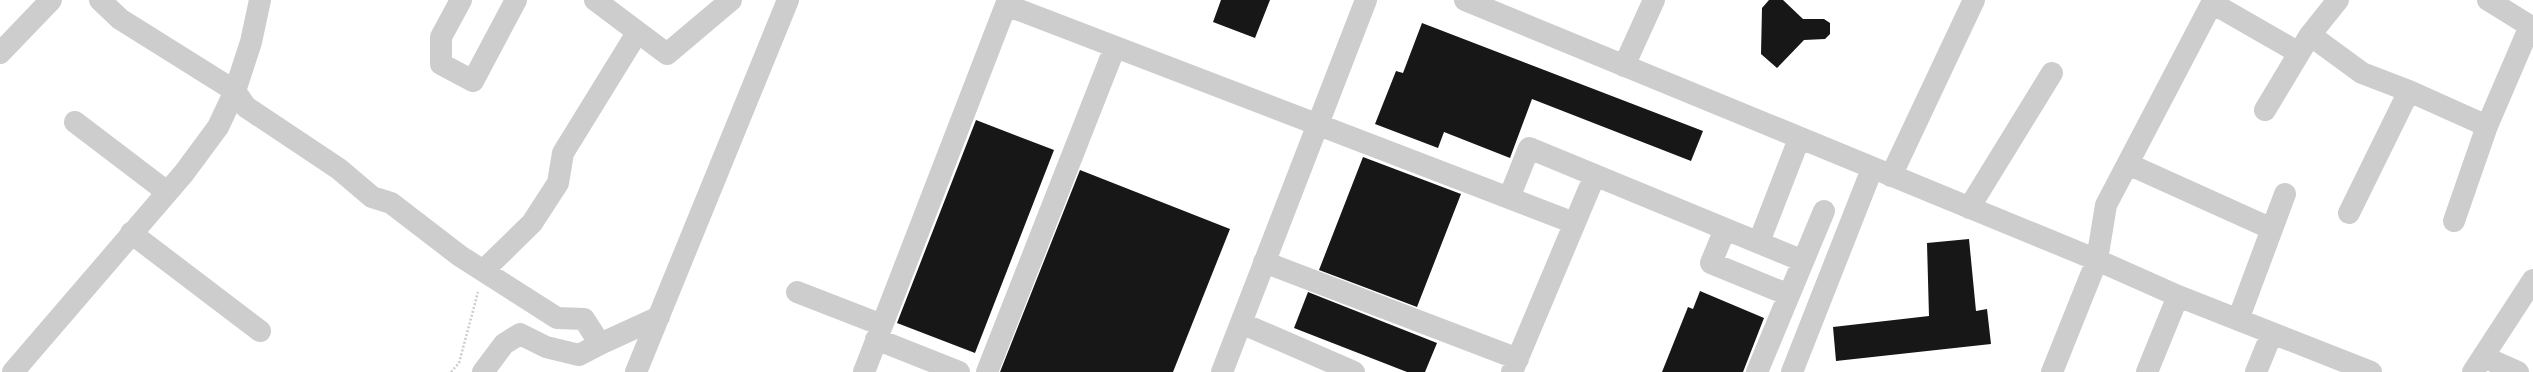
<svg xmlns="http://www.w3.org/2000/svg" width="2533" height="372" font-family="'PT Sans Narrow',sans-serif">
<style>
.building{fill:#171717}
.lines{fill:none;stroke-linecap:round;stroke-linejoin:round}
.path{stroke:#cdcdcd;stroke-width:2.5;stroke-dasharray:2 2;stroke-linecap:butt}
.minor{stroke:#cdcdcd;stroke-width:22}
</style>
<rect width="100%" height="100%" fill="#fff"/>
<path class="building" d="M1221,0H1270L1255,38L1213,22Z
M1769,0H1783L1803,19H1824L1830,23V34L1825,39L1804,40L1777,68L1761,54L1762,8Z
M1422,23L1703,131L1691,161L1532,99L1510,158L1444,132L1438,148L1375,124L1396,71L1403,73Z
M976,120L1054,150L975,353L897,323Z
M1363,157L1461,194L1417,307L1319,270Z
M1080,170L1230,229L1173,372H1000Z
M1969,239L1976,311L1987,309L1991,344L1836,361L1833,327L1929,316L1927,243Z
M1700,291L1764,318L1743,372H1662L1688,307L1693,309Z
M1308,292L1437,343L1425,372H1407L1294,328Z"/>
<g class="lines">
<path class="path" d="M451,372L459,363L478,292"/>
<path class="minor" d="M100,0L120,19L235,91L246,107L339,169L372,197L391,203L460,256L557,318L584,319L600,344L659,317
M461,0L441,37V64L473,81L516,0
M595,0L667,54L731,0
M1465,0L2097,260L2178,296L2371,372
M2310,35L2362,73L2409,91L2349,213
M0,53L51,0
M1624,66L1654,0
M2409,91L2487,126
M2265,110L2310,35L2338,0
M75,122L167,192
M2128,164L2272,229
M1891,176L1974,0
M1509,198L1529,148L1803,261
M1969,208L2052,73
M2454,221L2487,126L2530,26L2488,0
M1725,229L1711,263L1789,295
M131,233L260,331
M1759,242L1799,139
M1264,262L1518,359
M484,270L532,223L558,183L563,153L637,33
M797,292L882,325
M2238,320L2285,194
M1241,323L1354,372
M876,339L959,372
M2484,357L2518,372
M13,372L184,173L218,127L235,91L251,42L260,0
M483,372L504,344L520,334L546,347L579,355L600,344
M636,372L788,0
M864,372L1006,5L1574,223
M987,372L1115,47
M1222,372L1366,0
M1512,372L1595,175
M1757,372L1824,211
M1792,372L1872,169
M2052,372L2097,260L2106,205L2212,3L2299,53
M2147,372L2178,296
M2256,372L2272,333
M2473,372L2533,280"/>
</g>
</svg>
